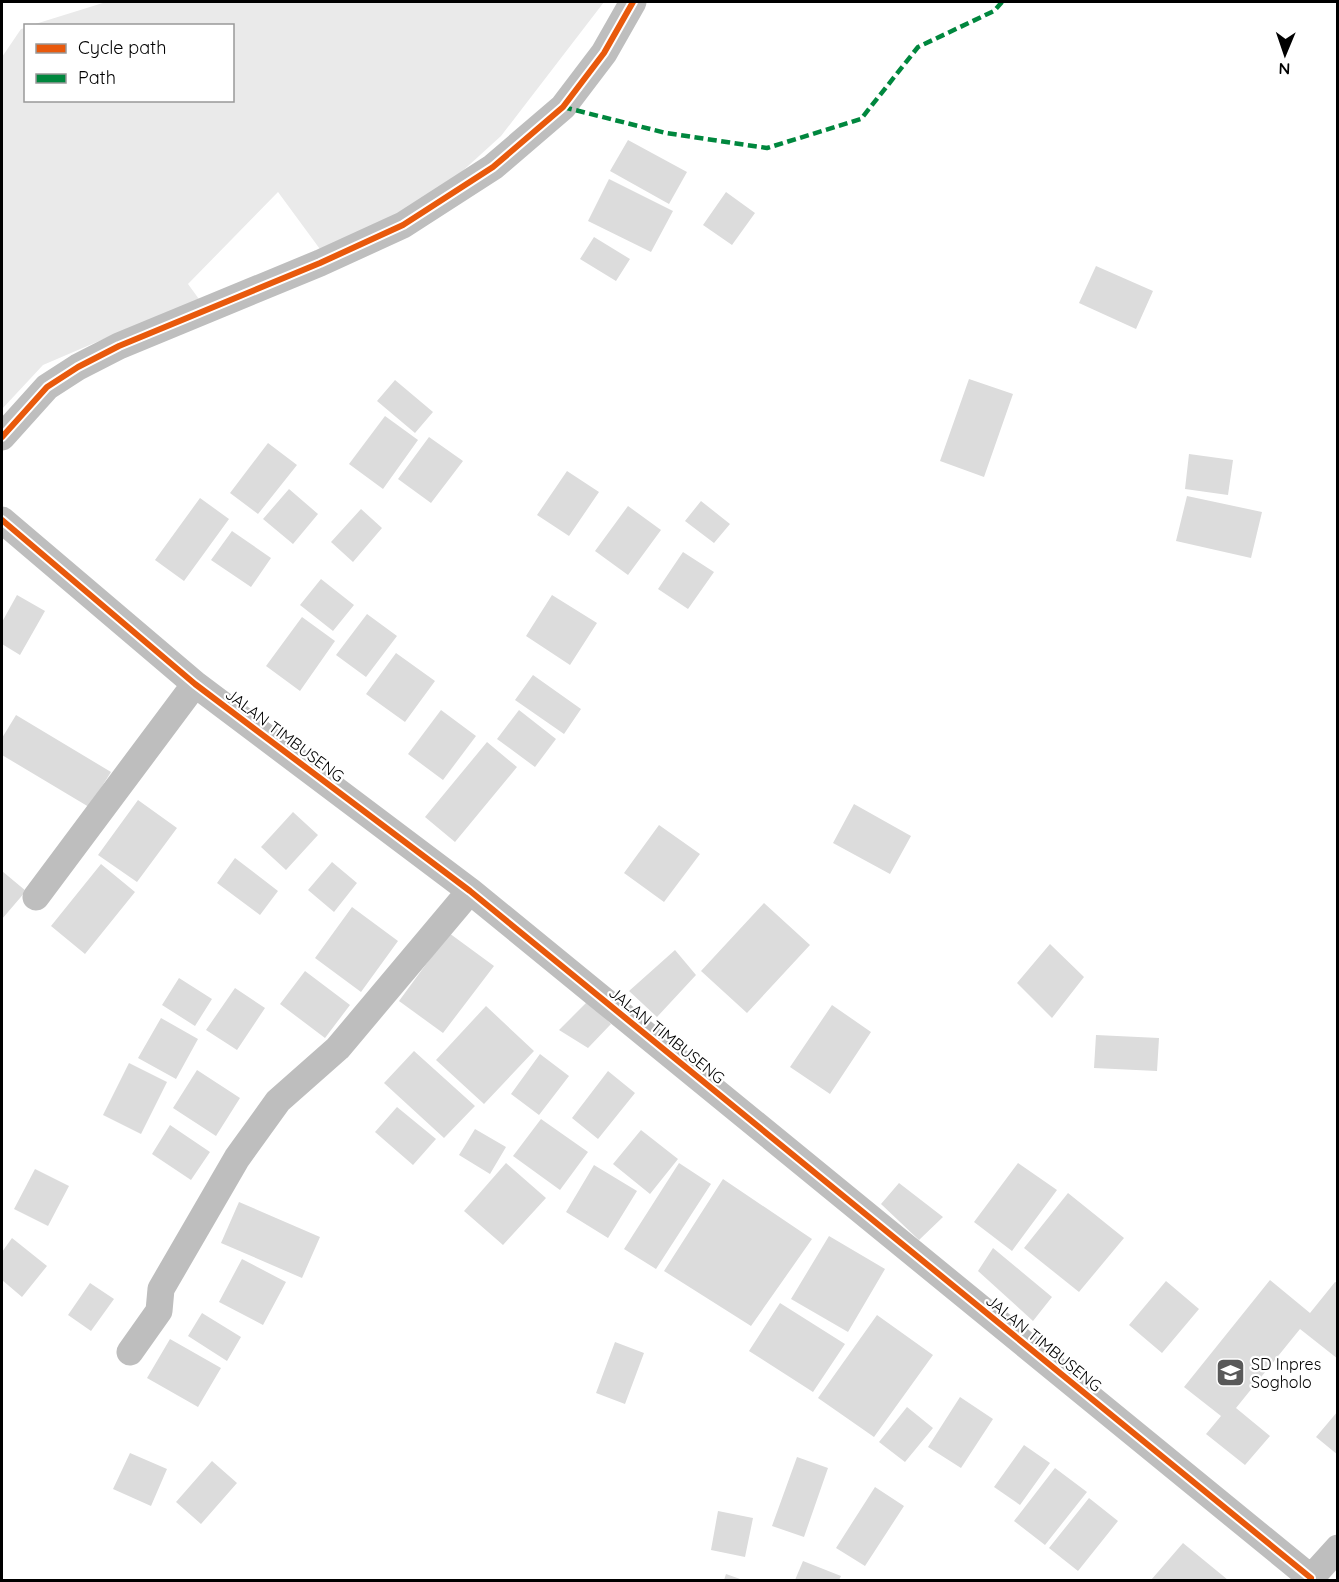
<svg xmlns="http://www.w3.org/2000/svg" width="1339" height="1582" font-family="Quicksand,sans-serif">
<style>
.green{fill:#eaeaea}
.building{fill:#dcdcdc}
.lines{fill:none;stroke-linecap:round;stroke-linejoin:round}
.street{stroke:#bebebe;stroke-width:27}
.quiet{stroke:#00873e;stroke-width:4.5;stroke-dasharray:9 4.5;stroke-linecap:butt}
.cycleway-casing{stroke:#fff;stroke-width:10}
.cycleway{stroke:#e8590c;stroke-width:6}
.labels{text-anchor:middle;stroke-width:4.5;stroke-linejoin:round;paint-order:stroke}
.street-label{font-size:16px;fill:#000;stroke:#fff}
.poi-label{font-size:16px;fill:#000;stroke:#fff;text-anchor:start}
</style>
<rect width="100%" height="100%" fill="#fff"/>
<path class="green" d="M106,2H604L501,136L390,237L328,260L278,192L188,284L212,317L127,329L43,365L2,409V57L21,29L25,28L26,100H232V26L32,25Z"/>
<path class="building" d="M628,140L687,172L669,204L610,171Z
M609,179L673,211L651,252L588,221Z
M726,192L755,213L732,245L703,225Z
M594,237L630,259L616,281L580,259Z
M1096,266L1153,291L1136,329L1079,303Z
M969,379L1013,394L984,477L940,461Z
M395,380L433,412L415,433L377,401Z
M385,416L418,440L383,489L349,464Z
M429,437L463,461L431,503L398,479Z
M268,443L297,465L258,514L230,493Z
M1189,454L1233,460L1228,495L1185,489Z
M567,471L599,492L569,536L537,515Z
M289,489L318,514L293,544L263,519Z
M1187,496L1262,512L1251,558L1176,541Z
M200,498L229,519L184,581L155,560Z
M701,501L730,524L714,543L685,521Z
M628,506L661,530L628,575L595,551Z
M361,509L382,528L353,562L331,542Z
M232,531L271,558L251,587L211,560Z
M683,552L714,572L688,609L658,589Z
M321,579L354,605L333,631L300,605Z
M17,595L45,611L20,655L2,644V622Z
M552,595L597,623L570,665L526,636Z
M367,614L397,636L366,677L336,655Z
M302,617L335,641L300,691L266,666Z
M396,653L435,681L405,722L366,694Z
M533,675L581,709L564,734L515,700Z
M441,710L476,736L443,780L408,754Z
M519,710L556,739L535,767L497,739Z
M16,715L111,772L89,807L2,755V738Z
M487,742L517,767L455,842L425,817Z
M138,800L177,828L137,882L98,855Z
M854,804L911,836L890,874L833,843Z
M293,812L318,835L286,870L261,847Z
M659,825L700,854L664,902L624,873Z
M235,858L278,891L260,915L217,883Z
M332,862L357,883L334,912L308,890Z
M101,864L135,892L85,954L51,926Z
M2,871L26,891L2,919Z
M764,903L810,945L747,1013L701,971Z
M352,907L398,941L361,992L315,958Z
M449,933L494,966L443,1033L399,1001Z
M1050,944L1084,977L1052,1018L1017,983Z
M675,950L696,975L657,1017L629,991Z
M305,971L350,1005L325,1038L280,1004Z
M179,978L212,999L195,1026L162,1005Z
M235,988L265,1008L237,1050L206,1030Z
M587,1002L611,1024L588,1048L559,1030Z
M832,1005L871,1032L830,1094L790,1067Z
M486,1006L534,1051L484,1104L436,1060Z
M161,1018L198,1039L176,1079L138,1058Z
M1096,1035L1159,1038L1157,1071L1094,1068Z
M414,1051L475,1106L444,1138L384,1083Z
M540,1054L569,1076L539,1115L511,1094Z
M129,1063L167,1082L141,1134L103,1115Z
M197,1070L240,1098L216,1136L173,1108Z
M608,1071L635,1093L598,1139L572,1118Z
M397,1107L436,1139L413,1165L375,1132Z
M541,1119L588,1152L560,1190L513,1156Z
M170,1125L210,1152L191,1180L152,1154Z
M475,1129L506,1147L490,1174L459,1155Z
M641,1130L678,1159L650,1194L613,1164Z
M506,1163L546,1198L503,1245L464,1211Z
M679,1163L711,1184L656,1269L624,1249Z
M1018,1163L1057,1190L1012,1251L974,1222Z
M594,1165L637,1191L608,1238L566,1212Z
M35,1169L69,1186L48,1226L14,1209Z
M723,1179L812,1239L751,1326L664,1271Z
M899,1183L943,1217L919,1240L881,1204Z
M1068,1193L1124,1238L1079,1292L1024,1248Z
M239,1202L320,1237L302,1278L221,1243Z
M829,1236L885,1269L848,1332L791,1299Z
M12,1238L47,1266L22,1297L2,1280V1252Z
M993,1248L1052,1297L1033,1321L978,1271Z
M242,1259L286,1282L263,1325L219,1302Z
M1270,1280L1310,1313L1335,1282L1338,1283V1359L1300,1329L1236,1408L1270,1436L1245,1465L1206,1434L1221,1416L1184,1387Z
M1166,1281L1199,1309L1162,1353L1129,1325Z
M90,1283L114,1299L91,1331L68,1315Z
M780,1303L845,1344L813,1392L749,1351Z
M202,1313L241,1337L227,1361L188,1336Z
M877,1315L933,1355L874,1437L818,1398Z
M170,1339L221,1368L198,1407L147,1378Z
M615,1342L644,1353L625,1404L596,1393Z
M960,1397L993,1419L961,1468L928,1447Z
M907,1407L933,1428L905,1462L879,1442Z
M1338,1411V1455L1316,1437Z
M1024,1445L1050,1463L1020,1505L994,1487Z
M130,1453L167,1469L151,1506L113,1489Z
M797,1457L828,1468L804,1537L772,1526Z
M212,1461L237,1483L201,1524L176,1502Z
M1055,1468L1087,1492L1045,1545L1014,1521Z
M875,1487L904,1506L865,1566L836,1548Z
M1089,1498L1118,1521L1078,1571L1049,1548Z
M718,1511L753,1518L745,1557L711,1550Z
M1183,1543L1228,1580H1151Z
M803,1561L841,1576L839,1580H795Z
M726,1574L743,1580H724Z"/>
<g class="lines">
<path class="street" d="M2,437L47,387L78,367L119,346L320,263L403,225L493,167L563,107L604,53L633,2
M2,520L195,684L470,891L1311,1578
M36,897L195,684
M130,1352L159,1311L161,1289L237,1158L278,1101L338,1048L470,891
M1309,1580L1338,1548"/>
<path class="quiet" d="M563,107L666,133L767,148L861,119L918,47L994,11L1002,2"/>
<defs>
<path id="cycleway" d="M2,437L47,387L78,367L119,346L320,263L403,225L493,167L563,107L604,53L633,2
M2,520L195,684L470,891L1311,1578"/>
</defs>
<use href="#cycleway" class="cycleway-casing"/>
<use href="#cycleway" class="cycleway"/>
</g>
<defs>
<symbol id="school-square" viewBox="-11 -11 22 22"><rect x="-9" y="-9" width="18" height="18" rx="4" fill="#595959" stroke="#fff"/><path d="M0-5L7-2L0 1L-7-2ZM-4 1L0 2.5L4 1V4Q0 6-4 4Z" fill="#fff"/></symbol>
</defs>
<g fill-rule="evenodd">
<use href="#school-square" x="1214" y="1356" width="33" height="33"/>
</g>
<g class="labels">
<g class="street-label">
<text transform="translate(285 735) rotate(37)" y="6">JALAN TIMBUSENG</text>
<text transform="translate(667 1035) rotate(39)" y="6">JALAN TIMBUSENG</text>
<text transform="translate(1044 1343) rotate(39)" y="6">JALAN TIMBUSENG</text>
</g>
<g class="poi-label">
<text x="1251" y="1370">SD Inpres<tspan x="1251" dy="18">Sogholo</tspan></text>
</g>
</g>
<rect width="1339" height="1582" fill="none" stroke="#000000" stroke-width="6"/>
<rect x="24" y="24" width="210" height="78" fill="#ffffff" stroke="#999999" stroke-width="1.5"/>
<rect x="36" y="44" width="30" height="9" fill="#e8590c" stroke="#999999" stroke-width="1.5"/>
<text x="78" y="54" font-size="18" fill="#000000">Cycle path</text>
<rect x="36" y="74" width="30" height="9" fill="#00873e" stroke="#999999" stroke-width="1.5"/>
<text x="78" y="84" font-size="18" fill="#000000">Path</text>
<g transform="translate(1285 54) rotate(182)" stroke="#ffffff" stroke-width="4.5" paint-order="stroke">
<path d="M0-4.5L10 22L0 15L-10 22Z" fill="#000000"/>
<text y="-9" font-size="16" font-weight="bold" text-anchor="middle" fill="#000000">N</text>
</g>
</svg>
